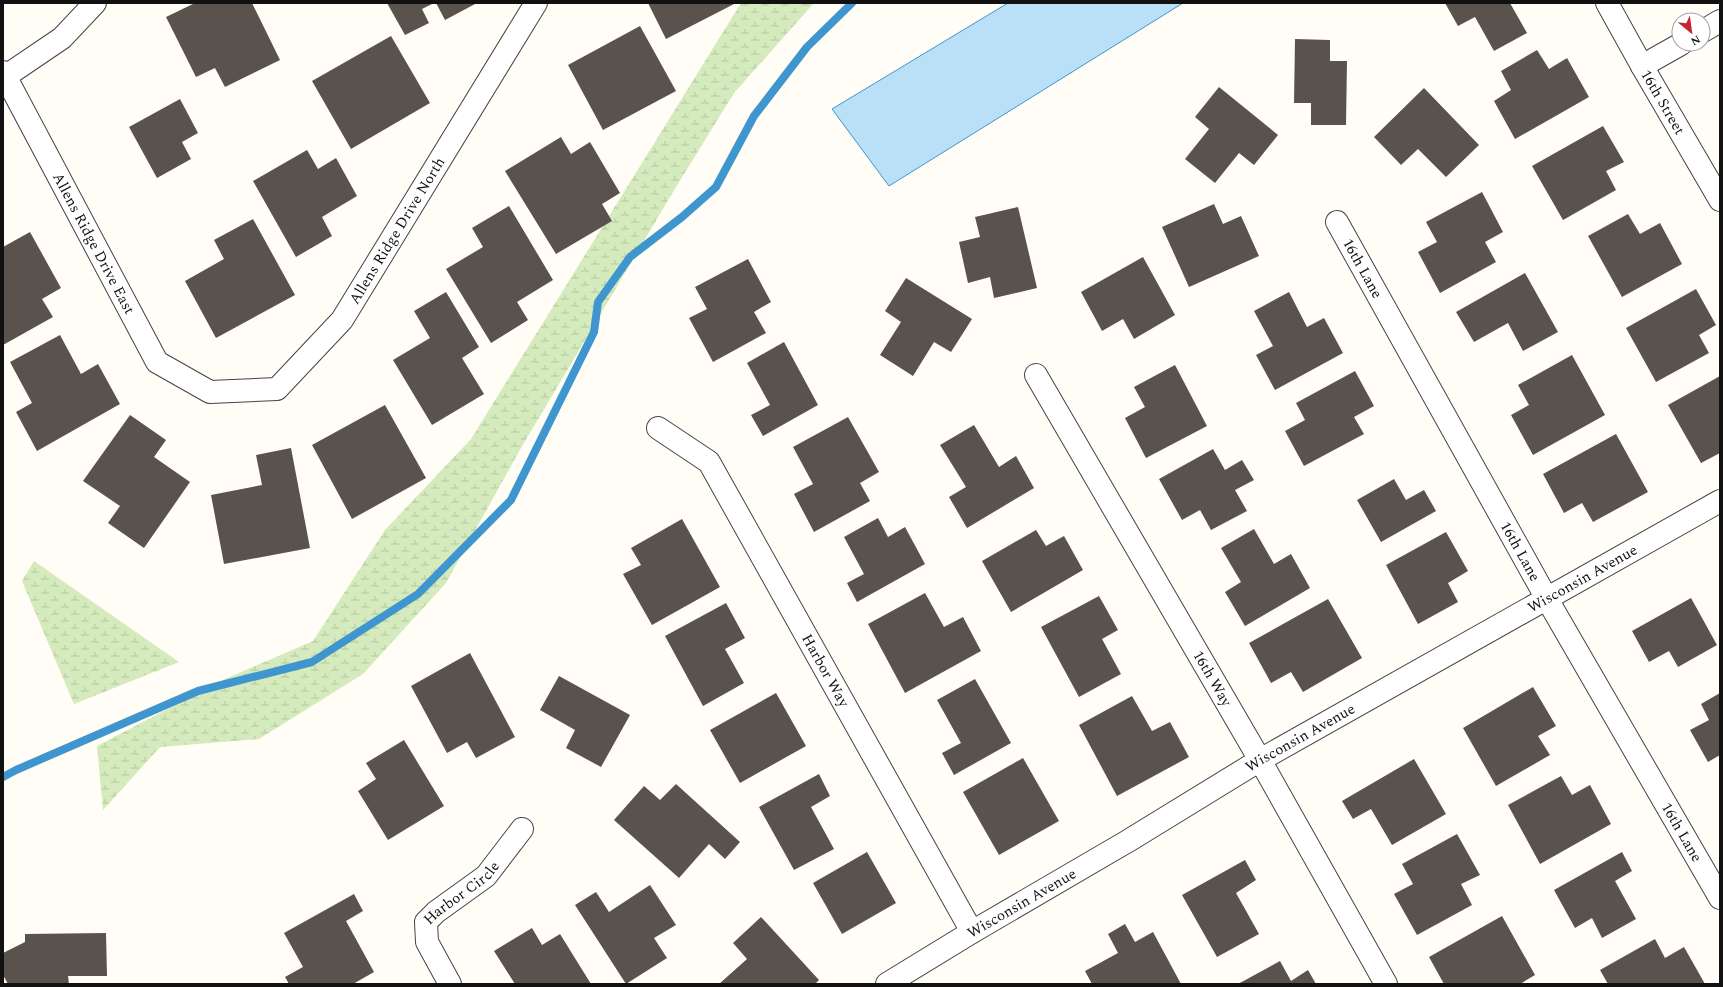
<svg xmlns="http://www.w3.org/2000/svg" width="1723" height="987" font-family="Spectral,serif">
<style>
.wetland{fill:url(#wetland-marsh)}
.water{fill:#b9e0f7;stroke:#3f96cf}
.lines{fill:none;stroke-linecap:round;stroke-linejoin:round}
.stream{stroke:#3f96cf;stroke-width:8}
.building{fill:#5a524d}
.street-casing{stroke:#444;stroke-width:24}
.street{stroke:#fff;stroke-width:22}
.labels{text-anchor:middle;stroke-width:4;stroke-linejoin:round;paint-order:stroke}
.street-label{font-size:15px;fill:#111;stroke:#fff}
</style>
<defs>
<pattern id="wetland-marsh" width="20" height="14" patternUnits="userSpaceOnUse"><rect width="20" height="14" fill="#d5ebbd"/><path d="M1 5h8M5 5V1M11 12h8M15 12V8" fill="none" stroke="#b6c8a1"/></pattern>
</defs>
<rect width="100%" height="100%" fill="#fffdf5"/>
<path class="wetland" d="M741,3H814L734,93L676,187L521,448L446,583L363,674L259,739L160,747L103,810L97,746L225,679L313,641L385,530L471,439Z
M34,561L179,662L74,704L22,581Z"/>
<path class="water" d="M1008,3H1183L889,186L832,109Z"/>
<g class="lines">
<path class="stream" d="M3,777L16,770L198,691L312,662L418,594L511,500L594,332L598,302L630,257L682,217L716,187L754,116L807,47L852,3"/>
</g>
<path class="building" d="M195,3H252L280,60L225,87L215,68L196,77L166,17Z
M387,3H434L422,9L429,23L405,35Z
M436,3H477L445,20Z
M648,3H736L666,39Z
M1445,3H1510L1527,33L1494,51L1475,17L1458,26Z
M640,26L676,91L603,130L568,65Z
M391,36L430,103L351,149L312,81Z
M1295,39L1330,40V61H1347L1346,125H1311V103H1294Z
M1537,50L1549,69L1567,58L1589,97L1515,139L1494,101L1511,90L1501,71Z
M1219,87L1278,135L1254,165L1239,153L1215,183L1185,159L1209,129L1195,117Z
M1424,88L1479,145L1446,177L1418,149L1401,165L1374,137Z
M180,99L198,133L182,142L191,159L157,178L129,127Z
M1603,126L1624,162L1606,171L1616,190L1563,220L1532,166Z
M561,137L571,154L590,142L620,193L602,204L612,221L556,254L505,171Z
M307,150L318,169L336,158L357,196L322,217L332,236L296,257L253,181Z
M1482,192L1503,232L1485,242L1496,262L1440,293L1418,252L1437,242L1426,222Z
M1214,204L1223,224L1241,216L1259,256L1189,287L1162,227Z
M509,206L553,280L517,302L528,320L491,343L446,269L483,247L472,228Z
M1018,207L1037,288L994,298L990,277L968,283L959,242L980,237L975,217Z
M1628,214L1640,234L1660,223L1682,264L1622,297L1588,236Z
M253,219L295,295L216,338L185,281L224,259L214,240Z
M30,232L61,288L42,299L53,317L3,345V247Z
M1143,257L1175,315L1134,339L1123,319L1102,331L1081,292Z
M748,259L771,302L754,312L766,333L713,362L689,318L707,309L695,287Z
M1525,273L1558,332L1523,351L1508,323L1474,342L1456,312Z
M906,278L972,319L951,352L934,342L913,376L880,355L901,322L885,311Z
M1696,289L1716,325L1699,335L1709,353L1656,382L1626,328Z
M446,292L479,347L462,358L484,394L432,425L393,360L430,338L414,311Z
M1289,292L1307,327L1324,318L1343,353L1275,390L1256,355L1273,346L1254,311Z
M60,335L81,374L98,364L120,404L37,451L16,412L32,403L10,362Z
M784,342L818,405L763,436L751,415L770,405L747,363Z
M1572,355L1605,415L1533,455L1511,415L1529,405L1518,385Z
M1175,365L1207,426L1146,458L1125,418L1145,407L1134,387Z
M1355,371L1374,406L1354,417L1364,434L1304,466L1285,431L1305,420L1296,403Z
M1720,376V453L1701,463L1668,405Z
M385,405L426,478L352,519L312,445Z
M130,415L166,440L154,457L190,482L144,548L108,523L120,506L83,481Z
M848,417L879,472L860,483L870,501L814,532L794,494L813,484L793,447Z
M974,425L999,467L1016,456L1034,488L967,528L949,497L966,487L940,445Z
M1616,434L1648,492L1593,522L1582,503L1564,513L1543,474Z
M291,448L310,548L224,564L211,495L262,485L256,455Z
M1213,449L1225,470L1242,460L1254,480L1235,490L1247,511L1211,530L1200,510L1182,520L1159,479Z
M1394,479L1406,500L1424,490L1436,511L1381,542L1357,500Z
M878,518L888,537L905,527L925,564L857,602L847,583L864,574L844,537Z
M682,519L720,587L652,625L623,574L641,565L631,548Z
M1254,529L1274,564L1291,554L1310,588L1245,626L1225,592L1241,582L1221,548Z
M1036,530L1046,546L1064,536L1083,570L1011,612L982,561Z
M1446,532L1468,571L1448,583L1458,602L1418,624L1386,565Z
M925,593L944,627L963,617L981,651L905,693L868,624Z
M1099,596L1118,630L1102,639L1121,674L1079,697L1041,627Z
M1691,598L1717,645L1678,667L1669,651L1649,662L1632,631Z
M1328,599L1362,658L1303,692L1291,672L1271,683L1249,643Z
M726,603L745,638L725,649L744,683L703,706L665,636Z
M470,653L515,737L476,758L467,742L447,753L411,686Z
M559,676L630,715L601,767L566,748L575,730L540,710Z
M975,679L1011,743L954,775L942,753L961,743L937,700Z
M1533,687L1556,726L1538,736L1550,755L1496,786L1463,728Z
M776,693L806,746L740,783L710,730Z
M1720,693V755L1708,762L1690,730L1709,720L1701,704Z
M1132,696L1152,731L1170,722L1189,757L1117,796L1079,725Z
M404,740L444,806L388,840L358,791L376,779L366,763Z
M1023,758L1059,821L999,855L963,792Z
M1414,759L1446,814L1392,845L1371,809L1353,819L1342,801Z
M819,774L830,796L811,807L834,849L794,870L759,807Z
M1561,776L1572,795L1590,785L1611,824L1540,864L1508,805Z
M676,784L740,842L725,859L709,844L679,878L614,820L644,786L660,800Z
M1457,834L1480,875L1461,884L1472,905L1417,935L1394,894L1413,884L1402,864Z
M867,852L896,903L842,934L813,883Z
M1622,852L1632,871L1615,881L1636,919L1602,938L1592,918L1575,928L1554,890Z
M1245,860L1256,880L1236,893L1259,934L1217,957L1182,895Z
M650,885L676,925L654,938L667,958L626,984L575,905L596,892L609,912Z
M354,894L363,911L346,921L374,972L353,984H289L285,977L303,967L284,933Z
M1502,916L1535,975L1520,984H1444L1429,957Z
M761,917L819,980L815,984H719L747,959L733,943Z
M1125,924L1135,942L1153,932L1181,984H1092L1085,971L1118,953L1108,934Z
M532,928L542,945L560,934L591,984H515L494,951Z
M106,933L107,976H68L69,984H8L3,975V953L25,942V934Z
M1655,939L1665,958L1684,947L1705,984H1608L1600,970Z
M1280,961L1291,981L1308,970L1316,984H1238Z"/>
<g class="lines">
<defs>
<g id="street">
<path id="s1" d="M1607,3L1642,66L1720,200"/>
<path d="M1703,31L1720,21"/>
<path d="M1642,66L1681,44"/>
<path id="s2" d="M3,72L157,362L210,392L277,389L342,320L536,3"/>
<path d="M6,76L62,38L95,3"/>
<path id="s3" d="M1337,222L1547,599L1720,898"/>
<path id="s4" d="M1036,375L1260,760L1386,984"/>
<path id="s5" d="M658,428L709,462L972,932"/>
<path id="s6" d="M450,984L427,942L426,922L436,912L486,876L522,829"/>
<path id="s7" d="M887,984L972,932L1128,841L1260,760L1720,501"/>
</g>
</defs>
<use href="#street" class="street-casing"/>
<use href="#street" class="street"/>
</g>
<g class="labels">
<g class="street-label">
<text dy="5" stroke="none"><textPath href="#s1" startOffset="114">16th Street</textPath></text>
<text dy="5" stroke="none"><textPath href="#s2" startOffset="656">Allens Ridge Drive North</textPath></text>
<text dy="5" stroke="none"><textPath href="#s2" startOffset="194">Allens Ridge Drive East</textPath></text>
<text dy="5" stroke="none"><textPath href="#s3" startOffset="53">16th Lane</textPath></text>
<text dy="5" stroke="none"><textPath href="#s3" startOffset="377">16th Lane</textPath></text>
<text dy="5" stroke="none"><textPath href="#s7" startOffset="805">Wisconsin Avenue</textPath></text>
<text dy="5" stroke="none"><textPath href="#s5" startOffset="300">Harbor Way</textPath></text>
<text dy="5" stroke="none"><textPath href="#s4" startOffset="351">16th Way</textPath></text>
<text dy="5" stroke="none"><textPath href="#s7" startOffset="481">Wisconsin Avenue</textPath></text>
<text dy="5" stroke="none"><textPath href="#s3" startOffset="701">16th Lane</textPath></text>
<text dy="5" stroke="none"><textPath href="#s6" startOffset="114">Harbor Circle</textPath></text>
<text dy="5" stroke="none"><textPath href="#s7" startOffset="157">Wisconsin Avenue</textPath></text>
</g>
</g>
<rect width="1723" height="987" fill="none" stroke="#111111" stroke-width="8"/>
<g transform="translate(1691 32) rotate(151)"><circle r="19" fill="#ffffff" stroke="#a0a0a0"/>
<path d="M0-3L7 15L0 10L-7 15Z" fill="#c4262e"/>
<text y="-6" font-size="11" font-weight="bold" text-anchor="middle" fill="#111111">N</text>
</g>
</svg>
